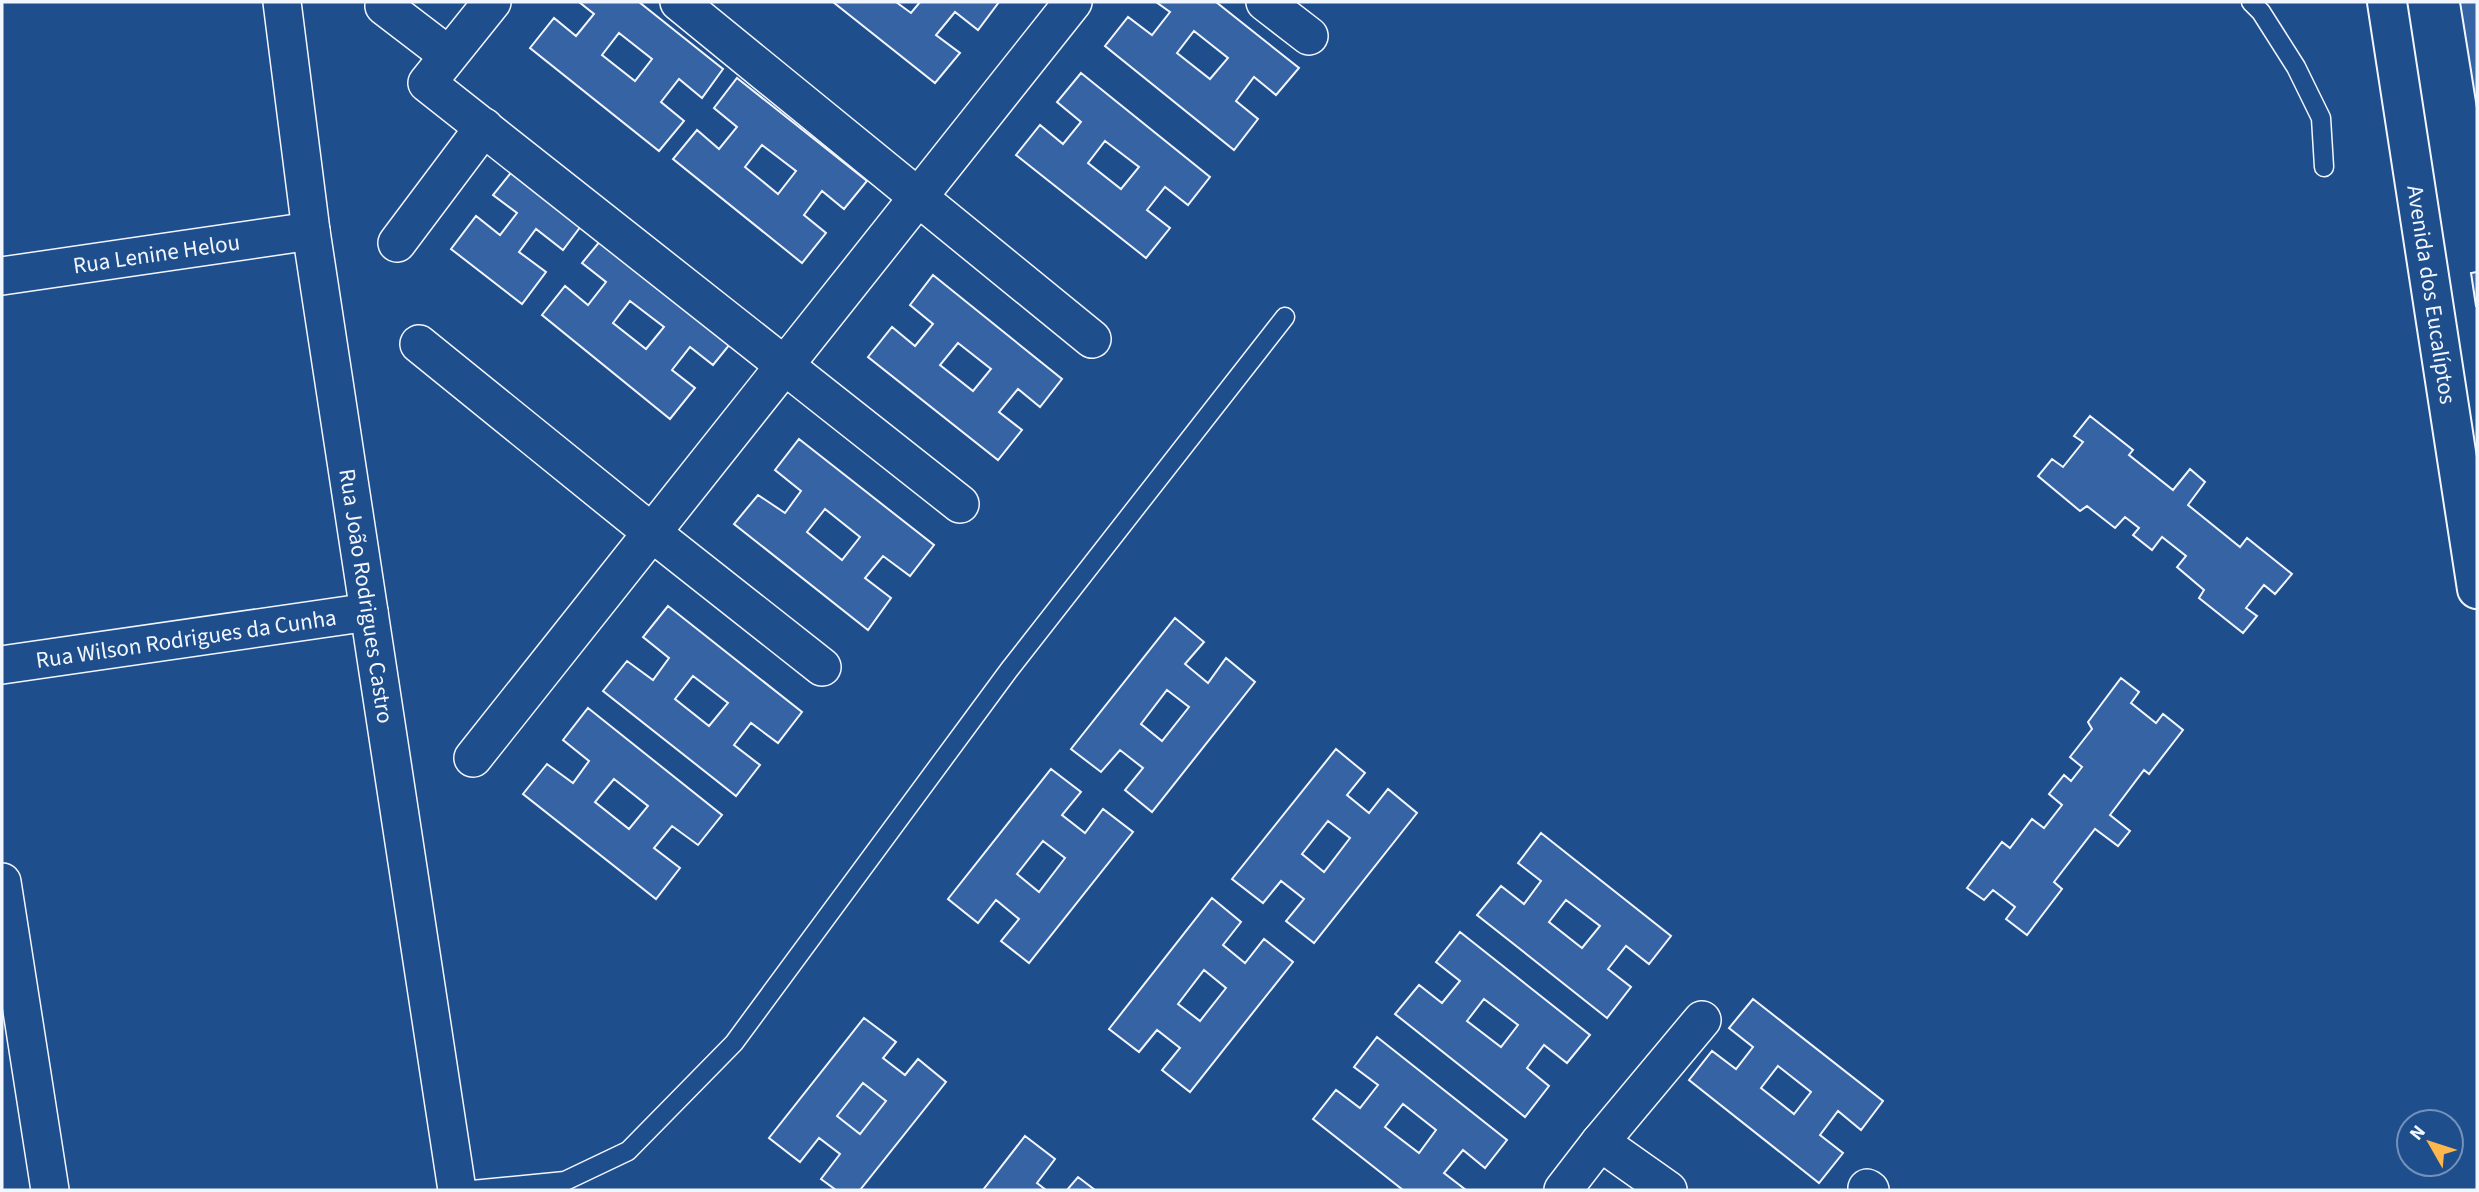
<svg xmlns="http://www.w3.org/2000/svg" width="2479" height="1192" font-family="'Source Sans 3',sans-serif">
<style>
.building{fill:#3563a3;stroke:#f2f6ff;stroke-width:2;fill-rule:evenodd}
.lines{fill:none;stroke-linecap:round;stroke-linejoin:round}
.service-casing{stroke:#f2f6ff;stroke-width:21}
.minor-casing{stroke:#f2f6ff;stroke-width:40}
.tertiary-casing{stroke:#f2f6ff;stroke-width:42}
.service{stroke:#1f4e8c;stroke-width:18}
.minor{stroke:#1f4e8c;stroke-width:37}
.tertiary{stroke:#1f4e8c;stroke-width:38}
.labels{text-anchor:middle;stroke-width:5;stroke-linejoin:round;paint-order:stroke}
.street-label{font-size:23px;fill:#f2f6ff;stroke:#1f4e8c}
</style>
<rect width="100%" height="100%" fill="#1f4e8c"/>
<path class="building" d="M579,2H639L723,69L702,98L679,79L661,102L684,121L659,151L530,48L554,18L576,36L594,14ZM619,33L652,59L635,81L602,55Z
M833,2H896L911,13L920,2H999L978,30L955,12L936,35L960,53L935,83Z
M1156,2H1216L1299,68L1276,95L1254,77L1236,101L1258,119L1234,150L1105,46L1128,17L1152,35L1170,12ZM1194,31L1228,58L1210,79L1177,53Z
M2460,2H2477V108Z
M1081,73L1210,177L1188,205L1165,187L1147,210L1170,228L1146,258L1016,155L1040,125L1063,144L1081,122L1057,102ZM1105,141L1139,167L1121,189L1088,163Z
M737,78L867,181L844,209L822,191L804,215L826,233L802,263L673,159L697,130L719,149L737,127L714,108ZM762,145L796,171L778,194L745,167Z
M518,164L587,218L563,250L536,229L519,252L546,272L522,304L451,249L476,216L500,235L517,213L493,195Z
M606,234L735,338L713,365L690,347L672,370L695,388L670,419L542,315L565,286L588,305L606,282L582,263ZM630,301L664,327L646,349L613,323Z
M2477,272V306H2476L2471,273Z
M933,275L1062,379L1040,407L1018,389L999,412L1022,430L998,460L868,357L892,327L915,346L933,324L910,305ZM958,343L991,369L973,391L940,365Z
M2090,416L2133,450L2129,455L2173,490L2190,469L2205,482L2188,505L2240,547L2247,538L2292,574L2275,594L2264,585L2246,608L2257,616L2243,633L2199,598L2204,590L2177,567L2186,556L2162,537L2152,550L2133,535L2139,528L2125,517L2115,528L2087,506L2080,511L2038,476L2052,459L2063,467L2083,442L2074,436Z
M799,439L934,545L910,576L883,556L865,578L891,598L868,630L734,524L758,495L785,513L801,491L775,470ZM825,509L860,537L842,560L807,532Z
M668,606L802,712L778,743L751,723L734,745L760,765L736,796L603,691L627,661L653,680L669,658L643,637ZM693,676L728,703L709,726L675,699Z
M1175,618L1204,642L1185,664L1208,683L1226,658L1255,682L1152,812L1125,790L1143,768L1120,750L1101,772L1071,749ZM1167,690L1189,707L1162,741L1141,724Z
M2121,678L2139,692L2131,703L2156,723L2163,714L2183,730L2149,774L2144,770L2110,815L2130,831L2118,846L2095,829L2054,882L2062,889L2027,935L2006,919L2015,907L1993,890L1984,900L1967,888L2002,842L2010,848L2032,819L2044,828L2062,805L2049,794L2064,775L2071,781L2082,767L2070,757L2092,729L2088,722Z
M588,708L722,815L698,845L672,826L654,848L680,868L656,899L523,794L547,764L573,783L589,761L563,740ZM614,779L648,806L629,829L595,802Z
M1336,749L1365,773L1347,795L1369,813L1388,789L1417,813L1314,943L1286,921L1304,899L1281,881L1263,903L1232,879ZM1328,821L1350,838L1324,872L1302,854Z
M1051,769L1081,792L1062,815L1085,833L1103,809L1133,832L1029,963L1001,941L1019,919L996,900L978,923L948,899ZM1043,841L1065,858L1039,892L1017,874Z
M1541,833L1671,936L1649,964L1626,946L1608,969L1631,987L1607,1018L1477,915L1501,886L1524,904L1541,881L1518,863ZM1566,900L1600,926L1582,948L1549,922Z
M1212,898L1241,922L1223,945L1245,963L1264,939L1293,962L1190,1092L1162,1070L1180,1048L1157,1030L1139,1052L1109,1029ZM1204,970L1226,988L1200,1021L1178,1004Z
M1460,932L1590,1035L1567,1063L1544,1045L1527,1068L1549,1086L1525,1117L1395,1014L1419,985L1442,1003L1460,981L1436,962ZM1484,999L1518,1025L1501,1047L1467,1021Z
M1753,999L1883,1101L1861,1130L1838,1111L1820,1135L1843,1153L1819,1183L1689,1080L1712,1051L1736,1069L1753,1047L1729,1028ZM1778,1066L1811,1092L1794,1114L1761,1088Z
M864,1018L896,1042L883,1058L905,1075L918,1059L946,1082L860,1190H836L821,1179L840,1154L819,1138L800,1162L769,1138ZM863,1083L886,1101L860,1134L837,1116Z
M1377,1037L1507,1140L1485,1168L1463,1150L1444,1173L1466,1190H1403L1313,1119L1336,1090L1360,1108L1378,1085L1354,1067ZM1403,1104L1436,1130L1419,1153L1385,1127Z
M863,1083L886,1101L860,1134L837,1116Z
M1025,1136L1055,1159L1037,1183L1046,1190H983Z
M1078,1177L1095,1190H1067Z"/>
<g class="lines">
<defs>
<path id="service" d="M2251,2L2261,12L2296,67L2321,118L2324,167
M472,1190L565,1181L628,1151L734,1043L1009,670L1285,317"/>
<g id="minor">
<path id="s1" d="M282,2L311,231L457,1190"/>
<path d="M492,2L427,83L960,504"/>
<path d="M679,2L1092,339"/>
<path d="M1265,2L1309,36"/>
<path d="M384,6L448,55"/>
<path d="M397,243L484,127"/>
<path id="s2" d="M2,276L311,231"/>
<path d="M419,344L651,532L822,667"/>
<path id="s3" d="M2,665L369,612"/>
<path d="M473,758L1073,2"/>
<path d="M2,882L50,1190"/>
<path d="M1600,1142L1668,1190"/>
<path d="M1867,1188L1870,1190"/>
<path d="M1563,1190L1600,1142L1702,1020"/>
</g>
<g id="tertiary">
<path id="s4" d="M2387,2L2477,589"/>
</g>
</defs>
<use href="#service" class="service-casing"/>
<use href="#minor" class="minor-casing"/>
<use href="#tertiary" class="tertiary-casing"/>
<use href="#service" class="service"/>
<use href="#minor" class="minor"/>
<use href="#tertiary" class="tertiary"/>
</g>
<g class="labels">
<g class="street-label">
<text dy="8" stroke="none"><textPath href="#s2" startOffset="156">Rua Lenine Helou</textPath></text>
<text dy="8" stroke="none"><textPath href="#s4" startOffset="296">Avenida dos Eucalíptos</textPath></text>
<text dy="8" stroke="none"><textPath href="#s1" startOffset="600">Rua João Rodrigues Castro</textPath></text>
<text dy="8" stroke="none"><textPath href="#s3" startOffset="186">Rua Wilson Rodrigues da Cunha</textPath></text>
</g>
</g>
<rect width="2479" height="1192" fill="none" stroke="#f2f6ff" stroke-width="7"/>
<g transform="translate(2430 1143) rotate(309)"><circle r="33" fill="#1f4e8c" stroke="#7391ba" stroke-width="2"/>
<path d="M0-5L12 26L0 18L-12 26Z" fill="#ffb74d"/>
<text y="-10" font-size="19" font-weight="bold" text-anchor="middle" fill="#f2f6ff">N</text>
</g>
</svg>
